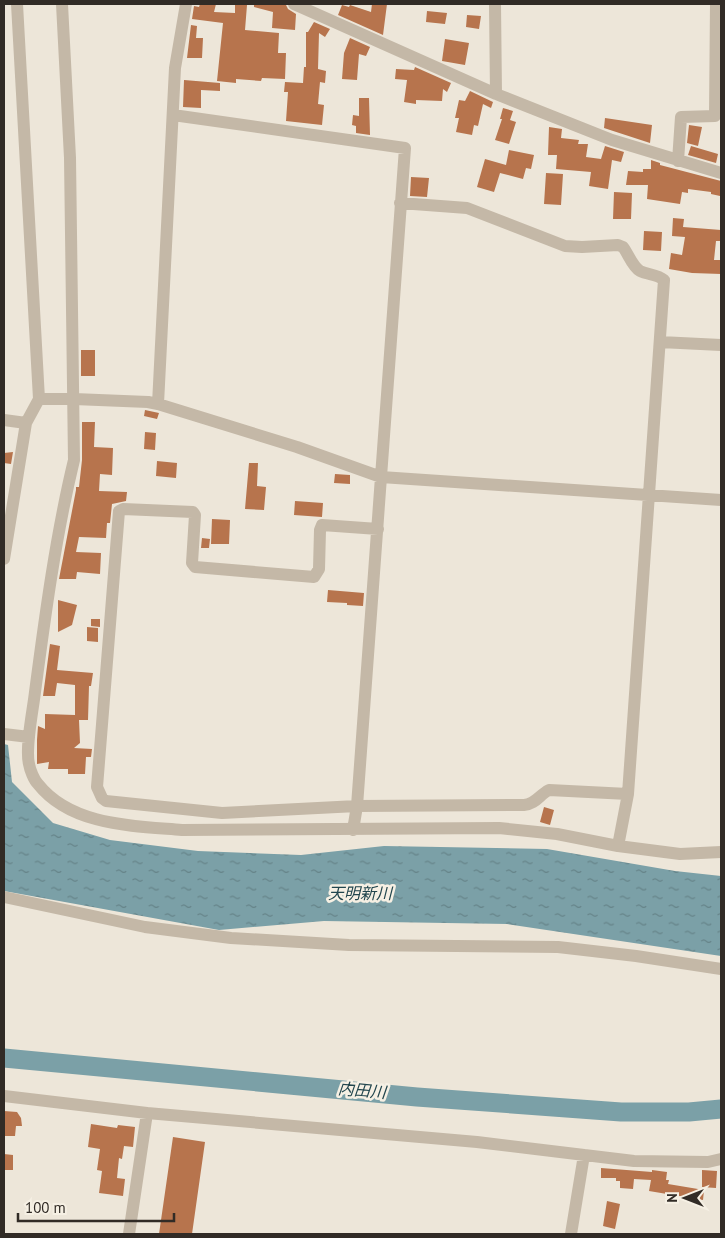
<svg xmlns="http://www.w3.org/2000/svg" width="725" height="1238" font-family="'PT Sans','Noto Sans JP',sans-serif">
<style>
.water{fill:url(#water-ripples)}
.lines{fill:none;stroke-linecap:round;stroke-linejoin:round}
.river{stroke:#7ba0a7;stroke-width:19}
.building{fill:#b7744d}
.minor{stroke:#c4b8a7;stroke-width:12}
.labels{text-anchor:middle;stroke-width:5;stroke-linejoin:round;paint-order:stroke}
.water-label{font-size:16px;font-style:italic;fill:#21454d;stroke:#f6f0e4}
</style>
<defs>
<pattern id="water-ripples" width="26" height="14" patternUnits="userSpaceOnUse" patternTransform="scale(1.25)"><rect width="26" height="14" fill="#7ba0a7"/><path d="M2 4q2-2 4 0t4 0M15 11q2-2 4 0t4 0" fill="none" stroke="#658388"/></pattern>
</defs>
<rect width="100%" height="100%" fill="#ede6d9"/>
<path class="water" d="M4,744L8,745L12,782L53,823L110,840L198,851L301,855L384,846L547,849L675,871L721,876V956L507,924L324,921L219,930L4,891Z"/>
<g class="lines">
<path class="river" d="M4,1058L417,1097L621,1112H689L721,1109"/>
</g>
<path class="building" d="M200,4H216L214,12L235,13V4L247,5L245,30L279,33L278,53H286L285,79L262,78L261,81L236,79V83L217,81L223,23L192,19L194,6L199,7Z
M254,4L286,5L288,9L296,14L295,30L272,28L273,12L254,7Z
M372,4H387L383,35L338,15L342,5L349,7L350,5L371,12Z
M427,11L447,13L445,24L426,22Z
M467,15L481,16L479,29L466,27Z
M314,22L330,29L325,37L319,33L318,69L326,71L325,83L320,82L318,104L324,105L322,125L286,121L288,92H284L285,82L303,83L304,67H306V32H308Z
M191,25L197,26L196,38H203L202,58H187Z
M350,38L370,47L366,56L359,54L357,80L342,79L344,53Z
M445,39L469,43L465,65L442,61Z
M415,67L451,83L447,92L443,89L442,101L416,100V104L404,102L407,80L395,79L396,69L414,70Z
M184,80L220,83V91L201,90V108L183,107Z
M470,91L493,102L491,108L483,104L478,126L474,125L472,135L456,132L459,118H455L459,100L465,101Z
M359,98H369L370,135L356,133V126L352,125L353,115L359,116Z
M503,108L513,111L510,120L516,122L509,144L495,140L502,119H500Z
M605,118L652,125L650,143L604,128Z
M689,125L702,127L698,146L687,143Z
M549,127L562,129L561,138L579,140L578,144H588L586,157L601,159L605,146L624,152L621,162L612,160L608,189L589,186L591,172L556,169L557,155H548Z
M691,146L718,154L716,163L688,155Z
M509,150L534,155L531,169L526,168L523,179L500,173L494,192L477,187L485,159L506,165Z
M651,160L660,163V165L721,181L720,196L711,194V192L688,189V193L682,192L680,204L647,199L648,185H626L628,171L643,172V169H651Z
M546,173L563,174L561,205L544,204Z
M411,177L429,178L427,197L410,196Z
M614,192L632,193L631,219H613Z
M673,218L684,219L683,227L721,230V241H716L714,260H721V274L692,273L669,269L671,253L682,255L685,237L672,236Z
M644,231L662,232L661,251L643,250Z
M81,350H95V376H81Z
M145,410L159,413L157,419L144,416Z
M82,422H95L94,447L113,448L112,475L100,474L99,491L127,492L126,501L112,504L110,523H107L106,538L79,537L76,552L101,553L100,574L77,572L76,579H59L76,490V487H79L82,460Z
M145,432L156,433L155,450L144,449Z
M13,452L11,464L4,463V453Z
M157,461L177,463L176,478L156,476Z
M249,463H258L257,486L266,487L264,510L245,509Z
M335,474L350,475V484L334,483Z
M295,501L323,503L322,517L294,515Z
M212,519L230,520L229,544H211Z
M202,538L210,539L209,548H201Z
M328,590L364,593L363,606L347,605V603L327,602Z
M58,600L77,605L72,625L58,632Z
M91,619H100V627L91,626Z
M87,627L98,628V642L87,641Z
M50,644L60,646L57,670L93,673L91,686H89L88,720H79L80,743L74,748L92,749L91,757H86L85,774H68V769H48L49,762L37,764V740L38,726L45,729V714L75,715V685L57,683L55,696H43Z
M544,807L554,810L550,825L540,822Z
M4,1111L17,1112L21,1118L22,1126H16L15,1136H4Z
M91,1124L117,1128L118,1125L135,1127L133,1147L124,1146L122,1159L119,1158L117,1178L125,1179L123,1196L99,1193L102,1171L97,1170L100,1149L88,1147Z
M173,1137L205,1142L192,1234H159Z
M4,1154L13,1155V1170H4Z
M601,1168L652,1172V1170L667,1172L666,1180H669L668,1184L704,1190L703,1200L649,1191L651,1180L634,1179L633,1189L620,1188V1181H616V1178H601Z
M702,1170L717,1171L716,1188L702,1187Z
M607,1201L620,1204L615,1229L603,1226Z"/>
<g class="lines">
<path class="minor" d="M62,4L70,158L74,460C56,534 45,616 35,692C33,710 25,748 29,764C30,770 34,780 38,784C71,826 134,826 182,830L499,828L557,834L618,846L680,854L721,852
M294,4L496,94L612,140L721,173
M495,4L496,94
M173,115L405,148L357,806L353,830
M678,161L681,117L715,116L716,4
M400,203L467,208L565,246L582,247L618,245L623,247C629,255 632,266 640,271C648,275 657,274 664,280L628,794L618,846
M660,342L721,345
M39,399H74L148,402L158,404L297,447L381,477L721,500
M158,404L175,68L186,4
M4,420L26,423
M378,529L322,525L320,530L319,569L314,577L195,567L192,563L195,515L193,512L123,509L119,511L97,787L102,798L106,801L222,813L357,806L524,805C536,804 539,795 549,790L628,794
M4,559L26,423L39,399L17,4
M4,734L29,737
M4,897L145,927L231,938L349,945L558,947L636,956L721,969
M4,1096L147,1113L477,1142L634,1161L708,1162L721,1159
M129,1234L147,1113
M571,1234L584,1155"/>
</g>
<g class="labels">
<g class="water-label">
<text x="360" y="899">天明新川</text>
<text transform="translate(362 1090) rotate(5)" y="6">内田川</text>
</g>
</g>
<rect width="725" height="1238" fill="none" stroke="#312b26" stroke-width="10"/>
<g transform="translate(685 1198) rotate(270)" stroke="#f6f0e4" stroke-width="4" paint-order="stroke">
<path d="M0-4L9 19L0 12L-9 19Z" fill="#312b26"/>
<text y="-8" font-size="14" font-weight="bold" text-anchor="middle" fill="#312b26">N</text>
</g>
<path d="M18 1213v8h156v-8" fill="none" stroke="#312b26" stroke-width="2.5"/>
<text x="25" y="1213" font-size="15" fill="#312b26" stroke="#f6f0e4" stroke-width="4" paint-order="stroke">100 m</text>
</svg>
